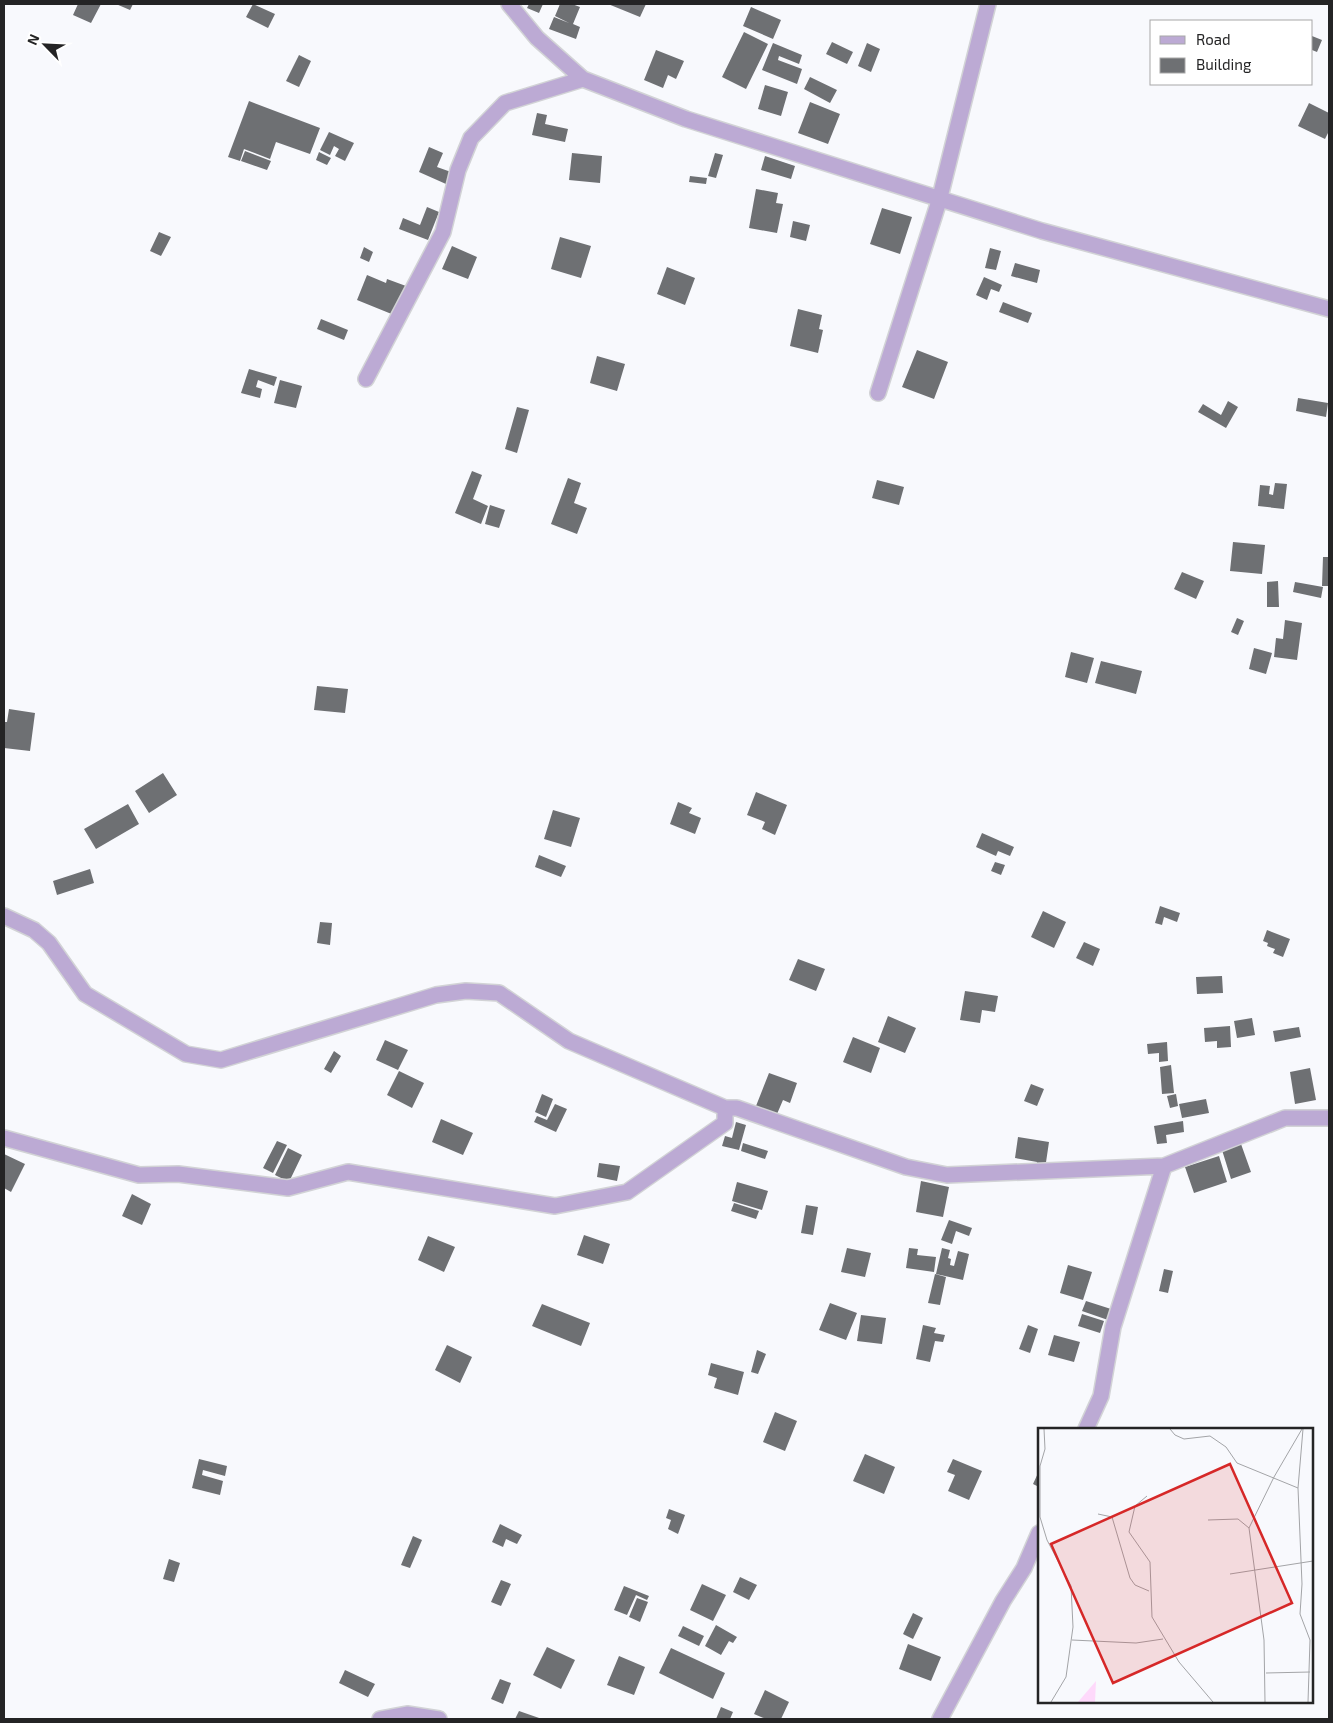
<svg xmlns="http://www.w3.org/2000/svg" width="1333" height="1723" viewBox="0 0 1333 1723" font-family="'Exo 2',sans-serif">
  <style>
    .building { fill: #6e7073 }
    .lines { fill: none; stroke-linecap: round; stroke-linejoin: round }
    .minor-casing { stroke: #d2d3d6; stroke-width: 18 }
    .minor { stroke: #bcaad4; stroke-width: 15 }
    .inset-road { fill: none; stroke: #a3a4a7; stroke-width: 1 }
    .view { fill: #d62828; fill-opacity: 0.15; stroke: #d62828; stroke-width: 2.5 }
    .inset-edge { fill: none; stroke: #242425; stroke-width: 2.5 }
  </style>
  <rect width="100%" height="100%" fill="#f8f9fd"/>
  <!-- building -->
  <path class="building" d="M 78,4 L 101,4 L 91,23 L 73,15 Z
    M 116,4 L 133,4 L 130,10 Z
    M 253,4 L 275,14 L 268,28 L 246,17 Z
    M 529,4 L 543,4 L 539,13 L 527,8 Z
    M 560,4 L 572,4 L 580,7 L 573,24 L 580,27 L 576,39 L 549,29 L 554,17 L 569,23 L 555,16 Z
    M 608,4 L 646,4 L 640,17 Z
    M 751,7 L 781,20 L 773,39 L 743,26 Z
    M 744,32 L 768,44 L 746,89 L 722,77 Z
    M 1312,36 L 1322,40 L 1317,52 L 1312,50 Z
    M 832,42 L 853,52 L 847,64 L 826,54 Z
    M 773,43 L 802,55 L 799,64 L 779,56 L 778,60 L 802,69 L 797,84 L 762,70 Z
    M 867,43 L 880,49 L 871,72 L 858,66 Z
    M 656,50 L 684,61 L 676,79 L 668,75 L 663,88 L 644,80 Z
    M 299,55 L 311,61 L 299,87 L 286,81 Z
    M 810,77 L 837,90 L 830,103 L 804,89 Z
    M 765,85 L 788,92 L 781,116 L 758,109 Z
    M 249,101 L 320,128 L 310,154 L 276,142 L 270,159 L 244,149 L 240,161 L 228,157 Z
    M 810,102 L 840,114 L 828,144 L 798,133 Z
    M 1309,103 L 1329,113 L 1329,131 L 1325,139 L 1298,126 Z
    M 537,113 L 547,115 L 545,124 L 568,129 L 565,142 L 532,135 Z
    M 329,132 L 354,143 L 345,161 L 335,156 L 339,149 L 334,146 L 330,155 L 320,150 Z
    M 429,147 L 443,153 L 437,167 L 451,172 L 446,184 L 419,172 Z
    M 245,151 L 271,161 L 267,170 L 241,161 Z
    M 319,152 L 331,158 L 327,165 L 316,160 Z
    M 572,153 L 602,156 L 600,183 L 569,180 Z
    M 715,153 L 723,155 L 716,178 L 708,176 Z
    M 765,156 L 795,166 L 791,179 L 761,170 Z
    M 690,176 L 707,178 L 706,184 L 689,182 Z
    M 756,189 L 778,193 L 776,203 L 783,204 L 777,233 L 749,228 Z
    M 427,207 L 439,212 L 428,240 L 399,229 L 403,218 L 420,225 Z
    M 882,208 L 912,217 L 900,254 L 870,244 Z
    M 793,221 L 810,225 L 806,241 L 790,237 Z
    M 159,232 L 171,237 L 161,256 L 150,251 Z
    M 560,237 L 591,246 L 581,278 L 551,269 Z
    M 452,246 L 477,257 L 468,279 L 442,269 Z
    M 364,247 L 373,252 L 369,262 L 360,258 Z
    M 990,248 L 1001,251 L 996,270 L 985,268 Z
    M 1015,263 L 1040,270 L 1037,283 L 1011,276 Z
    M 667,267 L 695,278 L 685,305 L 657,294 Z
    M 367,275 L 386,283 L 387,279 L 406,286 L 394,315 L 357,300 Z
    M 984,277 L 1002,285 L 999,292 L 991,289 L 987,300 L 976,295 Z
    M 1003,302 L 1032,313 L 1028,323 L 999,312 Z
    M 798,309 L 822,315 L 819,329 L 823,330 L 818,353 L 790,346 Z
    M 321,319 L 348,330 L 344,340 L 317,329 Z
    M 917,350 L 948,362 L 934,399 L 902,387 Z
    M 597,356 L 625,364 L 617,391 L 590,383 Z
    M 249,369 L 277,377 L 274,386 L 258,380 L 256,387 L 262,389 L 260,398 L 241,393 Z
    M 280,380 L 302,386 L 296,408 L 274,403 Z
    M 1298,398 L 1328,403 L 1326,417 L 1296,411 Z
    M 1228,401 L 1238,407 L 1226,428 L 1198,412 L 1203,404 L 1221,415 Z
    M 517,407 L 529,410 L 517,453 L 505,449 Z
    M 472,471 L 482,475 L 473,499 L 488,506 L 481,524 L 455,513 Z
    M 568,478 L 581,483 L 574,503 L 587,508 L 577,534 L 551,524 Z
    M 877,480 L 904,487 L 899,505 L 872,498 Z
    M 1275,483 L 1287,484 L 1284,509 L 1258,506 L 1260,485 L 1270,486 L 1269,494 L 1273,495 Z
    M 490,505 L 505,510 L 499,528 L 485,524 Z
    M 1233,542 L 1265,545 L 1262,574 L 1230,571 Z
    M 1323,557 L 1329,557 L 1329,586 L 1322,586 Z
    M 1182,572 L 1204,581 L 1196,599 L 1174,589 Z
    M 1278,581 L 1279,607 L 1267,607 L 1267,582 Z
    M 1295,582 L 1323,587 L 1321,598 L 1293,592 Z
    M 1237,618 L 1244,621 L 1238,635 L 1231,632 Z
    M 1285,620 L 1302,623 L 1297,660 L 1274,657 L 1276,638 L 1283,639 Z
    M 1254,648 L 1272,653 L 1266,674 L 1249,669 Z
    M 1071,652 L 1094,658 L 1087,683 L 1065,677 Z
    M 1101,661 L 1142,671 L 1136,694 L 1095,683 Z
    M 317,686 L 348,689 L 345,713 L 314,710 Z
    M 9,709 L 35,713 L 30,751 L 4,748 L 4,722 L 7,722 Z
    M 163,773 L 177,795 L 149,813 L 135,791 Z
    M 756,792 L 787,805 L 775,835 L 762,829 L 765,822 L 747,815 Z
    M 678,802 L 692,808 L 689,813 L 701,818 L 695,834 L 670,824 Z
    M 128,804 L 139,824 L 96,849 L 84,829 Z
    M 553,810 L 580,818 L 571,847 L 544,839 Z
    M 982,833 L 1014,847 L 1010,856 L 998,851 L 996,856 L 976,847 Z
    M 539,855 L 566,866 L 561,877 L 535,867 Z
    M 995,862 L 1005,865 L 1001,875 L 991,871 Z
    M 90,869 L 94,883 L 57,895 L 53,881 Z
    M 1160,906 L 1180,913 L 1177,922 L 1164,917 L 1162,925 L 1155,923 Z
    M 1043,911 L 1066,922 L 1054,948 L 1031,937 Z
    M 320,922 L 332,923 L 330,945 L 317,943 Z
    M 1267,930 L 1290,939 L 1283,957 L 1273,953 L 1275,949 L 1267,946 L 1268,943 L 1263,941 Z
    M 1084,942 L 1100,949 L 1093,966 L 1076,958 Z
    M 798,959 L 825,969 L 816,991 L 789,980 Z
    M 1222,976 L 1223,993 L 1197,994 L 1196,977 Z
    M 965,991 L 998,996 L 995,1012 L 982,1010 L 980,1023 L 960,1020 Z
    M 888,1016 L 916,1028 L 905,1053 L 878,1042 Z
    M 1252,1018 L 1255,1035 L 1237,1038 L 1234,1021 Z
    M 1230,1026 L 1231,1047 L 1217,1048 L 1217,1041 L 1205,1042 L 1204,1028 Z
    M 1299,1027 L 1301,1037 L 1275,1042 L 1273,1031 Z
    M 853,1037 L 880,1048 L 871,1073 L 843,1062 Z
    M 385,1040 L 408,1050 L 398,1070 L 376,1060 Z
    M 1167,1042 L 1168,1061 L 1159,1062 L 1159,1053 L 1148,1054 L 1147,1044 Z
    M 334,1051 L 341,1056 L 331,1073 L 324,1069 Z
    M 1171,1065 L 1174,1093 L 1162,1094 L 1160,1067 Z
    M 1310,1068 L 1316,1100 L 1295,1104 L 1290,1072 Z
    M 399,1071 L 424,1083 L 412,1108 L 387,1095 Z
    M 769,1073 L 797,1083 L 790,1103 L 783,1100 L 777,1114 L 756,1106 Z
    M 1031,1084 L 1044,1089 L 1037,1106 L 1024,1101 Z
    M 542,1094 L 553,1099 L 546,1117 L 535,1112 Z
    M 1176,1094 L 1178,1106 L 1170,1108 L 1167,1096 Z
    M 1206,1099 L 1209,1113 L 1182,1118 L 1179,1104 Z
    M 555,1104 L 567,1109 L 556,1132 L 534,1122 L 537,1116 L 547,1120 Z
    M 441,1119 L 473,1133 L 463,1155 L 432,1142 Z
    M 1183,1121 L 1184,1132 L 1166,1135 L 1167,1143 L 1157,1144 L 1154,1126 Z
    M 736,1122 L 746,1125 L 739,1150 L 722,1146 L 725,1136 L 732,1138 Z
    M 1018,1137 L 1049,1142 L 1045,1169 L 1036,1168 L 1037,1162 L 1015,1158 Z
    M 277,1141 L 287,1145 L 273,1173 L 263,1168 Z
    M 743,1143 L 768,1151 L 765,1159 L 741,1151 Z
    M 1241,1144 L 1251,1172 L 1231,1179 L 1222,1150 Z
    M 288,1148 L 302,1155 L 289,1182 L 275,1175 Z
    M 4,1154 L 25,1164 L 11,1192 L 4,1188 Z
    M 1219,1156 L 1227,1182 L 1194,1193 L 1185,1167 Z
    M 599,1163 L 620,1166 L 617,1181 L 597,1177 Z
    M 921,1181 L 949,1187 L 943,1217 L 916,1212 Z
    M 737,1182 L 768,1191 L 762,1210 L 732,1201 Z
    M 132,1194 L 151,1204 L 142,1225 L 122,1216 Z
    M 734,1203 L 759,1211 L 756,1219 L 731,1211 Z
    M 806,1205 L 818,1207 L 813,1235 L 801,1233 Z
    M 949,1220 L 972,1228 L 969,1236 L 956,1231 L 952,1244 L 941,1240 Z
    M 584,1235 L 610,1244 L 603,1264 L 577,1255 Z
    M 428,1236 L 455,1247 L 444,1272 L 418,1260 Z
    M 847,1248 L 871,1253 L 865,1277 L 841,1272 Z
    M 909,1248 L 918,1249 L 917,1255 L 936,1257 L 934,1272 L 906,1268 Z
    M 942,1248 L 950,1250 L 948,1258 L 951,1259 L 950,1265 L 954,1266 L 958,1251 L 969,1254 L 963,1280 L 936,1274 Z
    M 1068,1265 L 1092,1272 L 1083,1300 L 1060,1293 Z
    M 1164,1269 L 1173,1271 L 1168,1293 L 1159,1291 Z
    M 935,1274 L 946,1277 L 940,1305 L 928,1303 Z
    M 1086,1301 L 1111,1309 L 1108,1320 L 1082,1311 Z
    M 830,1303 L 857,1313 L 846,1340 L 819,1330 Z
    M 542,1304 L 590,1323 L 581,1346 L 532,1326 Z
    M 1082,1314 L 1104,1321 L 1100,1333 L 1078,1326 Z
    M 861,1315 L 886,1318 L 882,1344 L 857,1341 Z
    M 923,1325 L 936,1328 L 934,1333 L 945,1335 L 943,1342 L 935,1341 L 930,1362 L 916,1359 Z
    M 1028,1325 L 1038,1329 L 1030,1353 L 1019,1349 Z
    M 1054,1335 L 1080,1342 L 1074,1362 L 1048,1355 Z
    M 447,1345 L 472,1357 L 460,1383 L 435,1370 Z
    M 757,1350 L 766,1354 L 758,1374 L 751,1372 Z
    M 711,1363 L 744,1372 L 738,1395 L 714,1388 L 717,1378 L 708,1375 Z
    M 775,1412 L 797,1421 L 785,1451 L 763,1442 Z
    M 865,1454 L 895,1467 L 884,1494 L 853,1481 Z
    M 199,1459 L 227,1466 L 225,1476 L 203,1470 L 202,1475 L 223,1481 L 220,1495 L 192,1488 Z
    M 953,1459 L 982,1471 L 969,1500 L 948,1491 L 955,1475 L 947,1472 Z
    M 1039,1471 L 1039,1487 L 1033,1484 Z
    M 669,1509 L 685,1515 L 678,1534 L 668,1529 L 671,1520 L 666,1518 Z
    M 500,1524 L 522,1535 L 517,1544 L 506,1539 L 503,1547 L 492,1542 Z
    M 413,1536 L 422,1540 L 410,1568 L 401,1565 Z
    M 169,1559 L 180,1563 L 174,1582 L 163,1579 Z
    M 740,1577 L 757,1585 L 749,1600 L 733,1592 Z
    M 501,1580 L 511,1584 L 501,1606 L 491,1602 Z
    M 702,1584 L 726,1595 L 713,1621 L 690,1610 Z
    M 624,1586 L 649,1596 L 647,1600 L 636,1595 L 627,1615 L 614,1610 Z
    M 637,1598 L 648,1602 L 640,1622 L 629,1617 Z
    M 913,1613 L 923,1618 L 913,1639 L 903,1634 Z
    M 716,1625 L 737,1637 L 733,1643 L 729,1641 L 721,1655 L 705,1646 Z
    M 683,1626 L 704,1636 L 699,1646 L 678,1636 Z
    M 908,1644 L 941,1657 L 931,1681 L 899,1669 Z
    M 547,1647 L 575,1660 L 561,1689 L 533,1675 Z
    M 671,1648 L 725,1673 L 713,1699 L 659,1673 Z
    M 619,1656 L 645,1667 L 634,1695 L 607,1685 Z
    M 345,1670 L 375,1684 L 368,1697 L 339,1683 Z
    M 500,1679 L 511,1683 L 503,1704 L 491,1699 Z
    M 765,1690 L 789,1702 L 781,1719 L 766,1719 L 754,1714 Z
    M 721,1707 L 733,1712 L 730,1719 L 716,1719 Z
    M 519,1711 L 542,1719 L 515,1719 Z"/>
  <g class="lines">
    <!-- minor casing -->
    <g class="minor-casing">
      <path id="minor" d="M 509,4 L 537,38 L 583,79 L 686,119 L 1042,231 L 1329,309
        M 366,379 L 443,232 L 458,170 L 471,138 L 505,103 L 583,79
        M 878,393 L 939,201 L 988,4
        M 4,916 L 34,930 L 49,943 L 85,994 L 186,1054 L 221,1060 L 436,995 L 466,991 L 499,993 L 569,1041 L 725,1108 L 737,1108 L 906,1167 L 947,1175 L 1164,1166 L 1285,1118 L 1329,1118
        M 4,1138 L 139,1175 L 178,1174 L 288,1188 L 348,1172 L 555,1206 L 627,1192 L 725,1123 L 725,1108
        M 1086,1429 L 1101,1396 L 1113,1327 L 1164,1166
        M 380,1719 L 407,1714 L 439,1719
        M 940,1719 L 1003,1601 L 1024,1568 L 1039,1533"/>
    </g>
    <!-- minor -->
    <use href="#minor" class="minor"/>
  </g>
  <!-- overview -->
  <g transform="translate(1038 1428)">
    <rect width="275" height="275" fill="#f8f9fd"/>
    <path d="M 58,253 L 57,274 L 40,274 Z" fill="#fed9fb"/>
    <path class="inset-road" d="M 6,1 L 7,21 L 2,38 L 2,89 L 9,112 L 33,158 L 35,199 L 28,249 L 13,274M 132,1 L 137,7 L 146,11 L 172,8 L 188,19 L 199,35 L 260,60M 265,1 L 260,60 L 264,156 L 262,186 L 272,212 L 270,274M 109,68 L 97,78 L 91,104 L 112,134 L 114,189 L 141,234 L 175,274M 60,86 L 74,89 L 92,150 L 97,157 L 111,163M 170,92 L 200,91 L 211,100M 192,146 L 275,133M 34,212 L 98,215 L 125,211M 228,245 L 272,244M 227,274 L 226,212 L 211,100 L 236,49 L 264,1"/>
    <path class="view" d="M 192,36 L 254,175 L 75,255 L 13,116 Z"/>
    <rect width="275" height="275" class="inset-edge"/>
  </g>
  <!-- border -->
  <rect width="1333" height="1723" fill="none" stroke="#242425" stroke-width="10"/>
  <!-- legend -->
  <rect x="1150" y="20" width="162" height="65" fill="#ffffff" stroke="#a7a7a8"/>
  <rect x="1160" y="36" width="25" height="8" fill="#bcaad4" stroke="#a7a7a8"/>
  <text x="1196" y="45" font-size="15" fill="#242425">Road</text>
  <rect x="1160" y="58" width="25" height="15" fill="#6e7073" stroke="#a7a7a8"/>
  <text x="1196" y="70" font-size="15" fill="#242425">Building</text>
  <!-- north arrow -->
  <g transform="translate(45 45) rotate(294)" stroke="#ffffff" stroke-width="4" paint-order="stroke">
  <path d="M0-4L9 19L0 12L-9 19Z" fill="#242425"/>
  <text y="-8" font-size="14" font-weight="bold" text-anchor="middle" fill="#242425">N</text>
  </g>
</svg>
